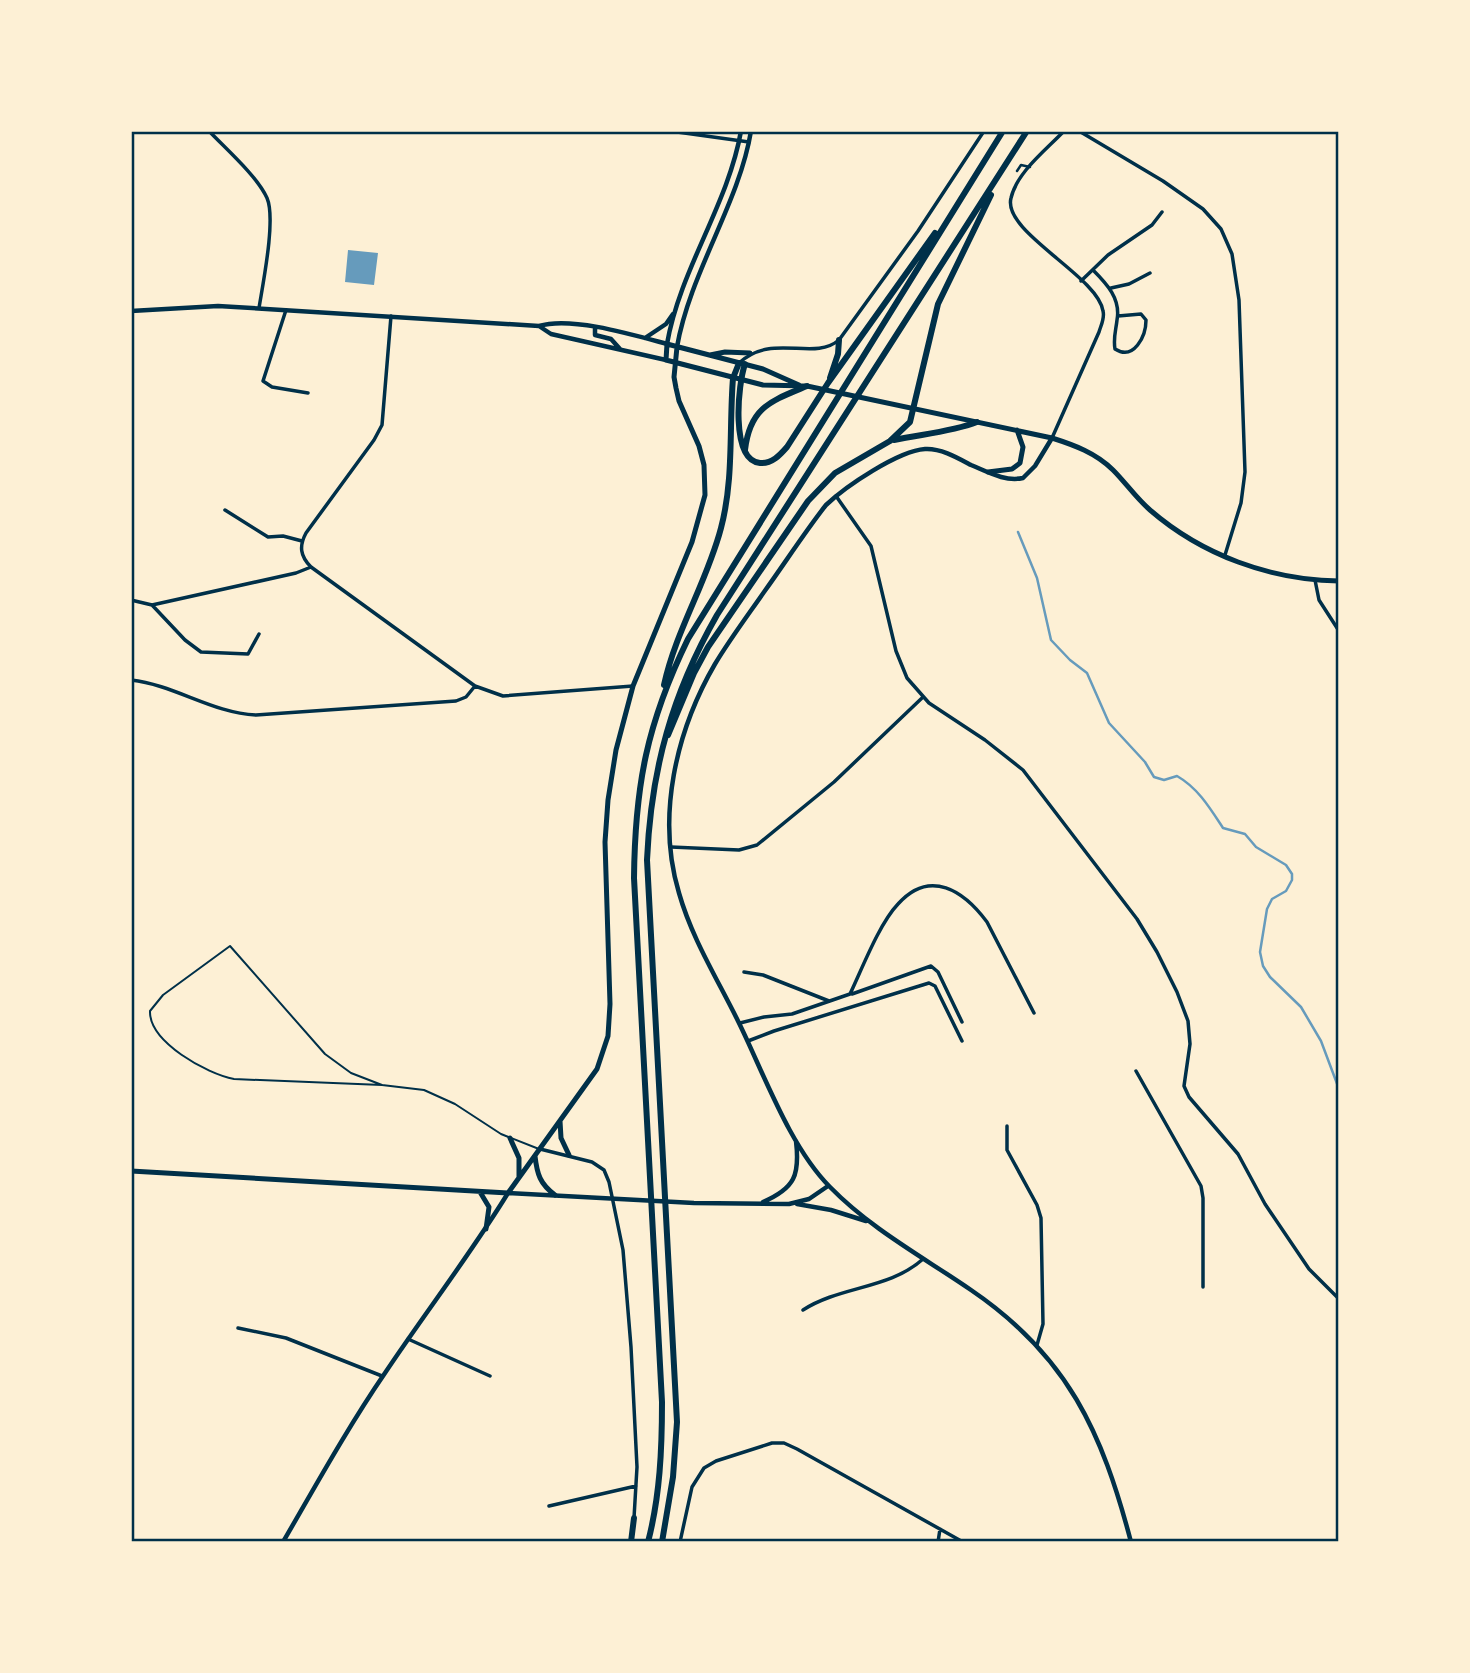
<svg xmlns="http://www.w3.org/2000/svg" width="1470" height="1673" viewBox="0 0 1470 1673" font-family="'Sofia Sans Condensed',sans-serif">
  <style>
    .water { fill: #669bbc }
    .lines { fill: none; stroke-linecap: round; stroke-linejoin: round }
    .stream { stroke: #669bbc; stroke-width: 2.5 }
    .service { stroke: #003049; stroke-width: 2 }
    .pedestrian { stroke: #003049; stroke-width: 2.5 }
    .minor { stroke: #003049; stroke-width: 3.5 }
    .tertiary { stroke: #003049; stroke-width: 4.5 }
    .secondary { stroke: #003049; stroke-width: 5 }
    .motorway { stroke: #003049; stroke-width: 6 }
    .neatline { fill: none; stroke: #003049; stroke-width: 2.5 }
  </style>
  <rect width="100%" height="100%" fill="#fdf0d5"/>
  <!-- water -->
  <path class="water" d="M 348,250 L 378,253 L 374,285 L 345,282 Z"/>
  <g class="lines">
    <!-- stream -->
    <path class="stream" d="M 1018,532 L 1037,578 L 1051,640 L 1070,660 L 1087,673 L 1109,723 L 1145,762 L 1154,777 L 1164,780 L 1177,776 C 1198,788 1210,808 1223,828 L 1245,834 L 1256,847 L 1286,865 L 1292,874 L 1292,880 L 1286,891 L 1272,899 L 1267,909 L 1260,952 L 1263,966 L 1270,977 L 1301,1007 L 1321,1041 L 1339,1089"/>
    <!-- service -->
    <path class="service" d="M 382,1085 L 351,1073 L 325,1054 L 230,946 L 163,995 L 150,1011 C 149,1042 207,1074 234,1079 L 382,1085 L 424,1090 L 455,1104 L 501,1134 L 539,1149"/>
    <!-- pedestrian -->
    <path class="pedestrian" d="M 1017,171 L 1021,165 L 1030,167"/>
    <!-- minor -->
    <path class="minor" d="M 209,131 C 226,149 257,176 267,198 C 276,219 263,283 259,308
      M 670,131 L 749,142
      M 1079,131 L 1163,181 L 1203,209 L 1221,229 L 1232,254 L 1239,300 L 1245,472 L 1241,503 L 1225,555
      M 1093,270 C 1107,284 1121,299 1117,320 C 1116,330 1113,338 1115,349 C 1134,361 1146,336 1146,320 L 1141,314 L 1118,316
      M 1081,281 L 1108,255 L 1152,225 L 1162,212
      M 1111,288 L 1129,284 L 1150,273
      M 286,310 L 263,381 L 272,387 L 308,393
      M 391,316 L 382,425 L 374,440 L 306,533 C 299,546 300,556 311,567 L 475,686
      M 739,363 C 773,332 813,362 839,340 L 918,231 L 984,131
      M 1052,438 L 1099,332 C 1101,325 1105,318 1103,311 C 1098,276 1002,232 1011,198 C 1017,172 1046,150 1064,131
      M 836,496 L 871,546 L 896,651 L 907,678 L 929,703 L 985,740 L 1023,770 L 1137,919 L 1157,952 L 1177,992 L 1188,1021 L 1190,1044 L 1184,1086 L 1189,1097 L 1238,1154 L 1265,1204 L 1309,1269 L 1339,1299
      M 225,510 L 268,537 L 283,536 L 302,541
      M 1315,580 L 1319,600 L 1339,631
      M 131,600 L 152,605 L 296,573 L 311,567
      M 152,605 L 185,640 L 201,652 L 248,654 L 259,634
      M 131,680 C 175,685 212,713 256,715 L 456,701 L 466,697 L 475,686 L 503,696 L 633,686
      M 671,847 L 739,850 L 757,845 L 834,782 L 922,698
      M 744,972 L 763,975 L 829,1001
      M 852,994 L 931,966 L 938,972 L 962,1022
      M 740,1023 L 764,1017 L 792,1014 L 850,994 C 862,969 879,924 898,904 C 930,868 964,891 987,922 L 1034,1013
      M 748,1041 L 774,1031 L 929,983 L 935,986 L 962,1041
      M 1136,1071 L 1201,1186 L 1203,1198 L 1203,1287
      M 1007,1126 L 1007,1150 L 1037,1205 L 1041,1218 L 1043,1324 L 1037,1345
      M 540,1149 L 592,1162 L 604,1170 L 609,1182 L 623,1250 L 631,1347 L 637,1467 L 634,1518
      M 803,1310 C 840,1286 890,1289 923,1259
      M 238,1328 L 286,1338 L 382,1376
      M 408,1339 L 490,1376
      M 549,1506 L 636,1486
      M 680,1542 L 692,1487 L 704,1468 L 716,1461 L 772,1443 L 784,1443 L 797,1449 L 963,1542
      M 938,1542 L 940,1529"/>
    <!-- tertiary -->
    <path class="tertiary" d="M 131,311 L 218,306 L 539,326 C 571,316 634,335 667,344 C 680,269 728,205 741,131
      M 539,326 L 551,334 L 666,360
      M 595,327 L 595,335 L 611,339 L 620,349
      M 645,338 L 666,324 L 673,314
      M 677,347 C 690,272 739,204 751,131
      M 1052,438 L 1035,466 L 1023,478 C 1005,482 988,472 971,465 C 958,458 941,448 925,449 C 898,451 846,486 826,505 C 804,533 785,563 764,592 C 748,615 730,639 715,664 C 676,731 656,817 679,893 C 692,939 718,980 739,1023 C 764,1074 790,1147 830,1187 C 871,1229 923,1257 971,1290 C 1068,1356 1102,1432 1131,1542
      M 763,1202 C 795,1188 800,1175 796,1141
      M 797,1204 L 831,1210 L 866,1221
      M 283,1542 C 316,1485 348,1427 385,1373 C 425,1313 470,1255 508,1193 L 694,1203 L 789,1204 L 809,1199 L 828,1186"/>
    <!-- secondary -->
    <path class="secondary" d="M 710,355 L 725,352 L 750,353
      M 666,360 L 763,385 L 807,386 L 1052,438 C 1074,445 1096,453 1113,470 C 1126,483 1136,498 1150,510 C 1202,555 1270,580 1339,581
      M 666,360 L 667,344 L 763,369 L 799,385
      M 988,472 L 1012,469 L 1020,463 L 1023,447 L 1017,430
      M 560,1121 L 561,1138 L 569,1155
      M 510,1138 L 519,1158 L 519,1177
      M 535,1156 C 537,1174 540,1184 555,1195
      M 131,1171 L 508,1193 L 597,1069 L 608,1036 L 610,1004 L 605,842 L 608,800 L 616,750 L 633,686 L 692,542 L 705,495 L 704,465 L 699,446 L 679,401 L 676,388 L 674,377 L 677,347
      M 480,1192 L 489,1207 L 486,1229"/>
    <!-- motorway -->
    <path class="motorway" d="M 745,364 C 738,384 730,460 760,463 C 772,464 780,455 787,447 L 828,383 L 935,233
      M 830,378 L 838,354 L 839,340
      M 894,440 C 922,434 951,432 977,422
      M 745,450 C 750,407 771,401 807,386
      M 664,685 C 676,630 707,582 721,528 C 734,479 729,428 733,378 L 739,363
      M 668,735 L 694,673 L 708,647 L 808,501 L 835,473 L 890,441 L 910,422 L 938,304 L 991,195
      M 631,1542 L 634,1518
      M 648,1542 C 660,1496 662,1449 662,1402 L 634,878 C 635,785 647,723 688,639 L 1003,131
      M 662,1542 L 673,1477 L 677,1422 L 647,860 C 651,769 672,694 717,615 L 1027,131"/>
  </g>
  <!-- border -->
  <rect width="1470" height="1673" fill="none" stroke="#fdf0d5" stroke-width="266"/>
  <rect x="133" y="133" width="1204" height="1407" class="neatline"/>
</svg>
